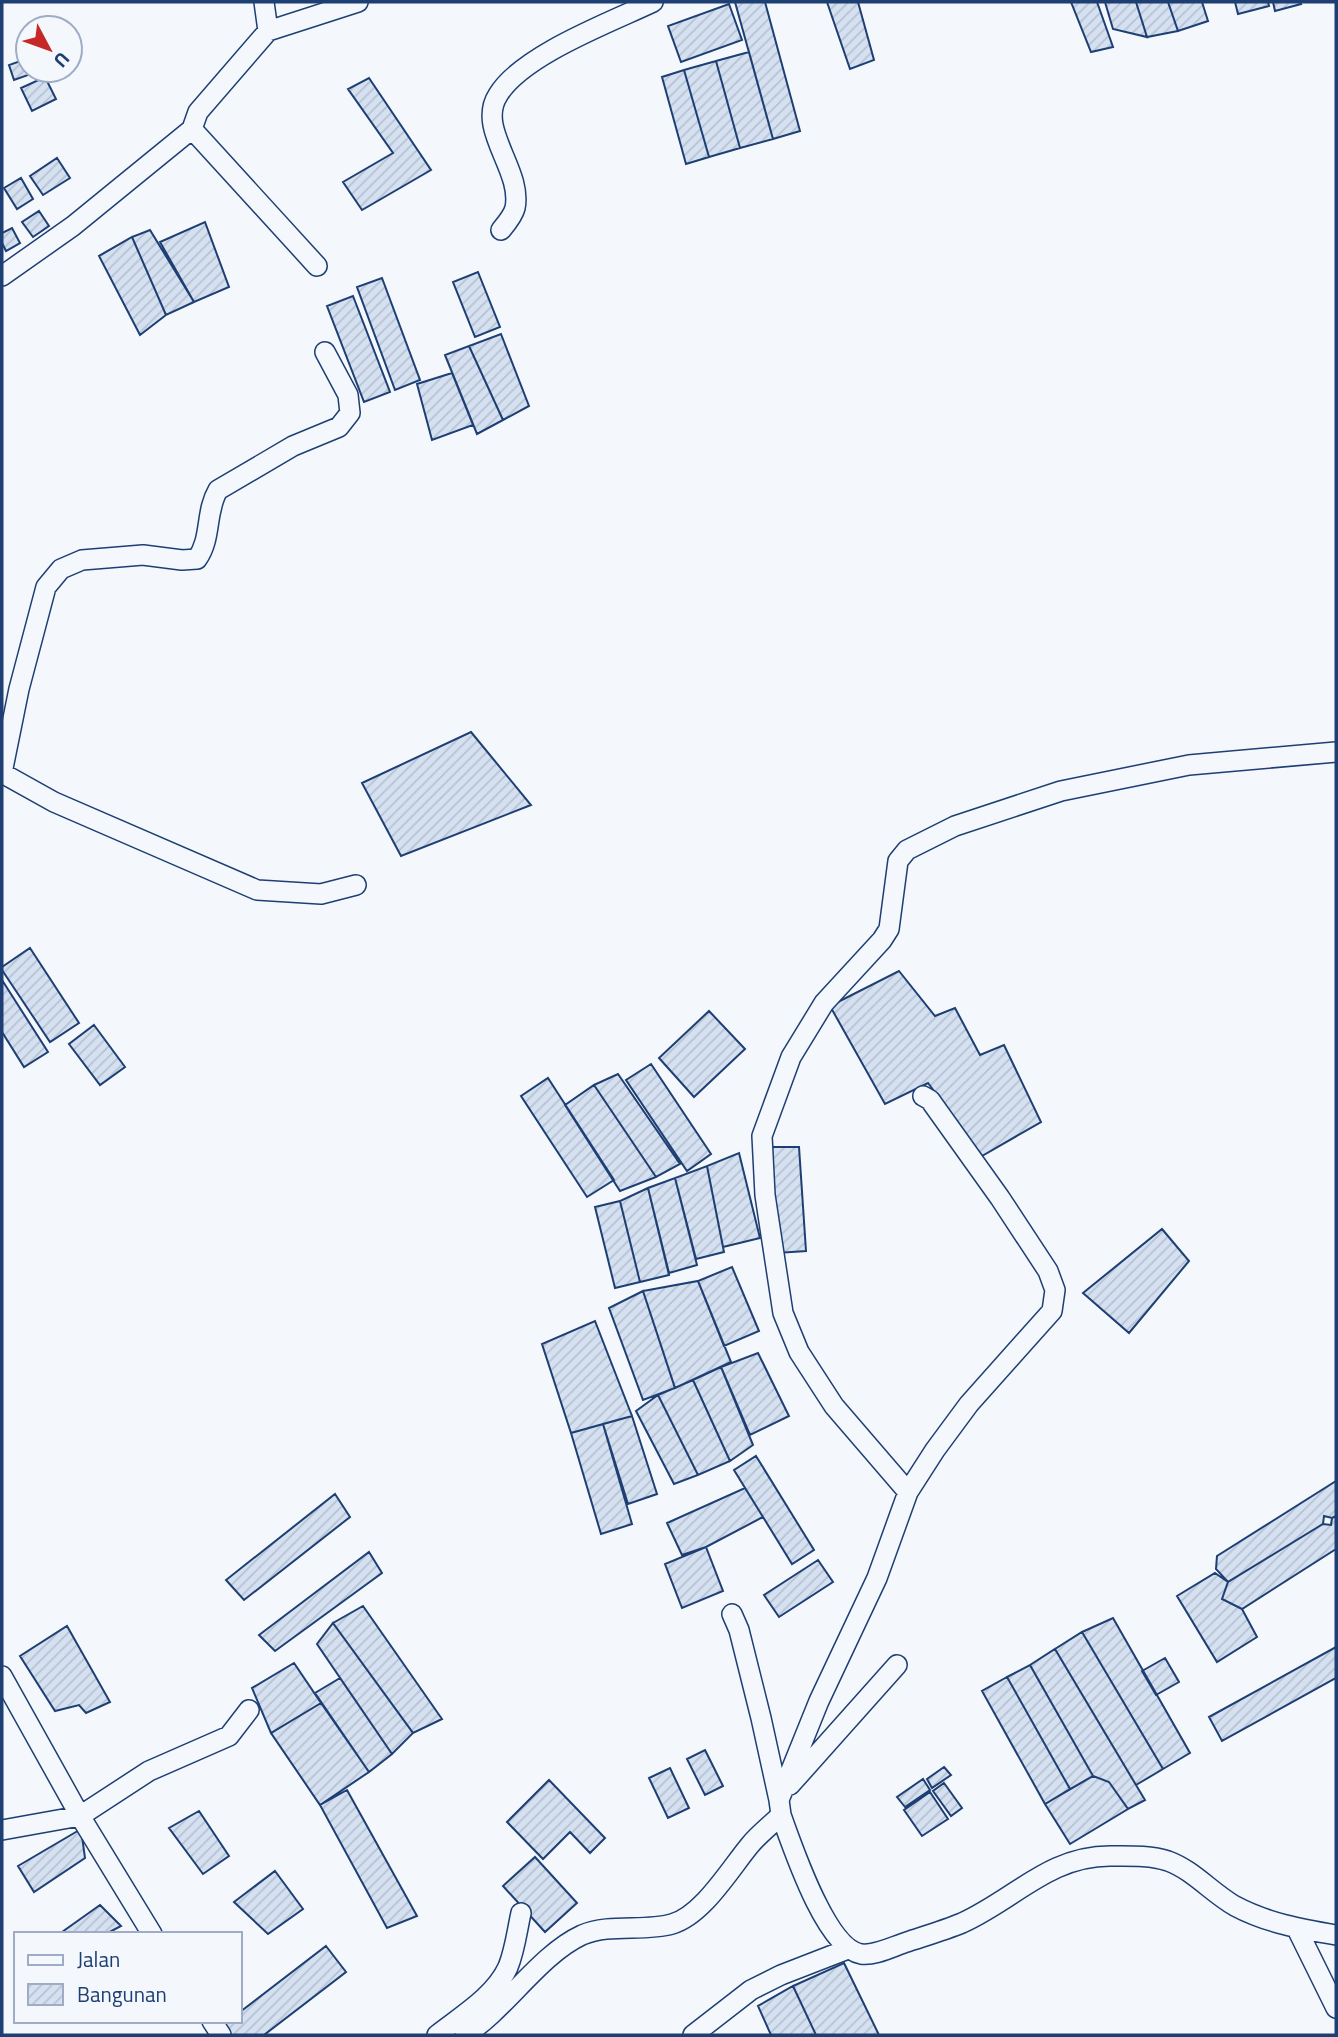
<svg xmlns="http://www.w3.org/2000/svg" width="1338" height="2037" viewBox="0 0 1338 2037" font-family="'Titillium Web',sans-serif">
  <style>
    .building { fill: url(#building-hatch); stroke: #1d3f73; stroke-width: 2 }
    .lines { fill: none; stroke-linecap: round; stroke-linejoin: round }
    .minor-casing { stroke: #1d3f73; stroke-width: 22 }
    .minor { stroke: #f4f7fb; stroke-width: 19 }
  </style>
  <defs>
    <pattern id="building-hatch" width="6" height="6" patternUnits="userSpaceOnUse" patternTransform="scale(1.75)"><rect width="6" height="6" fill="#d5e0f0"/><path d="M-1 1l2-2M0 6l6-6M5 7l2-2" fill="none" stroke="#b6c1d1"/></pattern>
  </defs>
  <rect width="100%" height="100%" fill="#f4f7fb"/>
  <!-- building -->
  <path class="building" d="M 735,2 L 765,2 L 800,131 L 773,139 Z
    M 827,2 L 858,2 L 874,60 L 850,69 Z
    M 1071,2 L 1097,2 L 1113,47 L 1091,52 Z
    M 1105,2 L 1136,2 L 1147,37 L 1113,29 Z
    M 1136,2 L 1168,2 L 1178,31 L 1147,37 Z
    M 1168,2 L 1202,2 L 1208,21 L 1178,31 Z
    M 1235,2 L 1268,2 L 1269,6 L 1238,14 Z
    M 1273,2 L 1300,2 L 1301,4 L 1275,11 Z
    M 729,4 L 742,40 L 681,62 L 668,26 Z
    M 749,52 L 773,139 L 740,148 L 716,61 Z
    M 26,59 L 31,74 L 14,80 L 9,65 Z
    M 716,61 L 740,148 L 709,157 L 684,70 Z
    M 684,70 L 709,157 L 686,164 L 662,77 Z
    M 45,77 L 56,99 L 32,111 L 21,88 Z
    M 369,78 L 431,170 L 362,210 L 343,182 L 393,153 L 348,89 Z
    M 57,158 L 70,178 L 43,195 L 30,176 Z
    M 21,178 L 33,199 L 17,209 L 4,188 Z
    M 39,211 L 49,226 L 33,237 L 22,222 Z
    M 205,222 L 229,287 L 194,302 L 160,242 Z
    M 12,228 L 20,243 L 6,251 L 2,243 L 2,233 Z
    M 150,230 L 194,302 L 166,315 L 132,237 Z
    M 132,237 L 166,315 L 140,335 L 99,256 Z
    M 478,272 L 500,327 L 475,337 L 453,282 Z
    M 382,278 L 420,380 L 395,390 L 357,287 Z
    M 353,296 L 390,392 L 364,402 L 327,306 Z
    M 501,334 L 529,406 L 503,420 L 469,346 Z
    M 469,346 L 503,420 L 477,434 L 445,355 Z
    M 452,373 L 473,425 L 432,440 L 417,384 Z
    M 471,732 L 531,805 L 401,856 L 362,783 Z
    M 30,948 L 79,1023 L 50,1042 L 2,970 L 2,967 Z
    M 899,971 L 935,1016 L 955,1008 L 980,1055 L 1004,1045 L 1041,1122 L 982,1156 L 928,1083 L 885,1104 L 830,1006 Z
    M 2,980 L 48,1052 L 24,1067 L 2,1032 Z
    M 709,1011 L 745,1049 L 694,1097 L 659,1058 Z
    M 94,1025 L 125,1067 L 100,1085 L 69,1044 Z
    M 651,1064 L 711,1154 L 687,1171 L 626,1080 Z
    M 618,1074 L 680,1164 L 656,1177 L 594,1085 Z
    M 548,1078 L 614,1180 L 587,1197 L 521,1096 Z
    M 594,1085 L 656,1177 L 620,1191 L 565,1105 Z
    M 771,1147 L 799,1147 L 806,1251 L 777,1253 Z
    M 739,1153 L 760,1238 L 723,1247 L 707,1166 Z
    M 707,1166 L 724,1252 L 696,1259 L 675,1178 Z
    M 675,1178 L 697,1265 L 669,1273 L 648,1188 Z
    M 648,1188 L 669,1275 L 640,1282 L 620,1201 Z
    M 620,1201 L 640,1282 L 615,1288 L 595,1207 Z
    M 1162,1229 L 1189,1261 L 1129,1333 L 1083,1293 Z
    M 732,1267 L 759,1331 L 724,1346 L 698,1281 Z
    M 698,1281 L 731,1362 L 675,1388 L 643,1291 Z
    M 643,1291 L 675,1388 L 643,1400 L 609,1308 Z
    M 595,1321 L 632,1416 L 571,1433 L 542,1344 Z
    M 758,1353 L 789,1416 L 750,1435 L 721,1367 Z
    M 721,1367 L 753,1445 L 730,1461 L 693,1380 Z
    M 693,1380 L 730,1461 L 698,1475 L 658,1395 Z
    M 658,1395 L 698,1475 L 674,1484 L 636,1411 Z
    M 632,1416 L 657,1494 L 628,1504 L 603,1424 Z
    M 603,1424 L 632,1524 L 601,1534 L 571,1433 Z
    M 756,1456 L 814,1550 L 792,1564 L 734,1470 Z
    M 1336,1481 L 1336,1516 L 1332,1518 L 1324,1516 L 1323,1524 L 1228,1582 L 1216,1569 L 1217,1556 Z
    M 745,1488 L 763,1517 L 706,1547 L 682,1555 L 667,1523 Z
    M 335,1494 L 350,1517 L 244,1600 L 226,1580 Z
    M 1336,1516 L 1336,1549 L 1242,1609 L 1222,1599 L 1228,1582 L 1323,1524 L 1331,1525 L 1332,1518 Z
    M 706,1547 L 723,1591 L 682,1608 L 665,1564 Z
    M 369,1552 L 382,1573 L 275,1651 L 259,1635 Z
    M 818,1560 L 833,1582 L 779,1617 L 764,1595 Z
    M 1215,1573 L 1228,1582 L 1222,1599 L 1242,1609 L 1257,1637 L 1217,1662 L 1177,1596 Z
    M 363,1606 L 442,1719 L 413,1733 L 333,1623 Z
    M 1113,1618 L 1190,1753 L 1163,1769 L 1082,1632 Z
    M 333,1623 L 413,1733 L 392,1754 L 317,1644 Z
    M 67,1626 L 110,1702 L 86,1713 L 79,1705 L 55,1711 L 20,1656 Z
    M 1082,1632 L 1163,1769 L 1136,1785 L 1055,1649 Z
    M 1336,1647 L 1336,1678 L 1222,1741 L 1209,1717 Z
    M 1055,1649 L 1136,1785 L 1145,1800 L 1128,1809 L 1109,1782 L 1093,1776 L 1030,1665 Z
    M 1165,1658 L 1179,1682 L 1156,1695 L 1142,1671 Z
    M 294,1663 L 321,1703 L 271,1733 L 252,1688 Z
    M 1030,1665 L 1093,1776 L 1070,1789 L 1007,1677 Z
    M 1007,1677 L 1070,1789 L 1045,1804 L 982,1691 Z
    M 340,1678 L 392,1754 L 369,1772 L 315,1693 Z
    M 321,1703 L 369,1772 L 320,1805 L 271,1733 Z
    M 705,1750 L 723,1786 L 705,1795 L 687,1759 Z
    M 944,1767 L 951,1775 L 932,1788 L 927,1779 Z
    M 670,1768 L 689,1808 L 668,1818 L 649,1778 Z
    M 1093,1776 L 1109,1782 L 1128,1809 L 1070,1844 L 1045,1804 Z
    M 923,1779 L 930,1790 L 905,1807 L 897,1797 Z
    M 549,1780 L 605,1838 L 590,1853 L 570,1832 L 543,1859 L 507,1822 Z
    M 944,1783 L 962,1808 L 951,1816 L 933,1791 Z
    M 347,1790 L 417,1916 L 387,1928 L 320,1805 Z
    M 930,1792 L 948,1819 L 922,1836 L 904,1810 Z
    M 199,1811 L 229,1856 L 203,1874 L 169,1828 Z
    M 81,1829 L 85,1858 L 34,1892 L 18,1866 Z
    M 535,1857 L 577,1903 L 545,1932 L 503,1886 Z
    M 275,1871 L 303,1909 L 268,1934 L 234,1902 Z
    M 100,1905 L 121,1926 L 106,1934 L 63,1934 L 62,1932 Z
    M 326,1946 L 346,1972 L 264,2035 L 230,2035 L 222,2025 L 227,2021 L 240,2021 L 240,2012 Z
    M 844,1963 L 879,2035 L 816,2035 L 793,1986 Z
    M 793,1986 L 816,2035 L 771,2035 L 758,2006 Z"/>
  <g class="lines">
    <!-- minor casing -->
    <g class="minor-casing">
      <path id="minor" d="M 264,2 L 268,31
        M 192,129 L 317,266
        M 501,230 C 506,224 513,216 515,208 C 523,170 476,129 498,95 C 522,55 611,22 653,2
        M 2,276 L 73,226 L 192,129 L 198,112 L 268,31 L 358,2
        M 2,773 L 19,689 L 46,587 L 61,569 L 82,560 L 143,555 L 182,560 L 197,559 C 212,538 205,512 218,490 L 293,446 L 339,427 L 350,413 L 348,395 L 325,352
        M 2,773 L 54,802 L 257,890 L 321,894 L 356,885
        M 908,1492 L 834,1406 L 799,1352 L 783,1313 L 765,1195 L 762,1136 L 791,1057 L 824,1003 L 882,940 L 889,929 L 898,861 L 907,850 L 955,826 L 1061,791 L 1189,765 L 1336,752
        M 732,1614 L 739,1630 L 761,1718 L 779,1800
        M 2,1676 L 80,1816 L 152,1934
        M 790,1785 L 897,1665
        M 781,1815 C 793,1848 826,1948 861,1954 C 875,1956 894,1946 907,1942 C 925,1936 945,1930 962,1923 C 1015,1899 1049,1856 1110,1856 C 1129,1856 1150,1855 1168,1861 C 1193,1870 1212,1893 1235,1906 C 1267,1923 1301,1929 1336,1935
        M 2,1830 L 80,1816 L 149,1771 L 229,1736 L 249,1710
        M 1297,1929 L 1336,2008
        M 212,2021 L 221,2035
        M 437,2035 C 461,2016 495,1996 508,1967 C 515,1950 517,1931 521,1913
        M 465,2035 C 506,2009 539,1955 582,1935 C 610,1923 644,1932 672,1924 C 703,1915 730,1869 750,1845 C 759,1834 771,1825 781,1815 L 779,1800 L 819,1701 L 877,1578 L 908,1492 L 935,1450 L 969,1404 L 1052,1311 L 1055,1290 L 1048,1271 L 1000,1198 L 930,1100 L 923,1096
        M 693,2035 L 751,1990 L 781,1975 L 848,1949"/>
    </g>
    <!-- minor -->
    <use href="#minor" class="minor"/>
  </g>
  <!-- border -->
  <rect width="1338" height="2037" fill="none" stroke="#1d3f73" stroke-width="7"/>
  <!-- legend -->
  <rect x="14" y="1932" width="228" height="91" fill="#f4f7fb" stroke="#9eadc5" stroke-width="2"/>
  <rect x="28" y="1955" width="35" height="10" fill="#f4f7fb" stroke="#9eadc5" stroke-width="2"/>
  <text x="77" y="1967" font-size="21" fill="#1d3f73">Jalan</text>
  <rect x="28" y="1984" width="35" height="21" fill="url(#building-hatch)" stroke="#9eadc5" stroke-width="2"/>
  <text x="77" y="2002" font-size="21" fill="#1d3f73">Bangunan</text>
  <!-- north arrow -->
  <g transform="translate(49 49) rotate(131)"><circle r="33" fill="#f4f7fb" stroke="#9eadc5" stroke-width="2"/>
  <path d="M0-5L12 26L0 18L-12 26Z" fill="#c62828"/>
  <text y="-10" font-size="19" font-weight="bold" text-anchor="middle" fill="#1d3f73">U</text>
  </g>
</svg>
